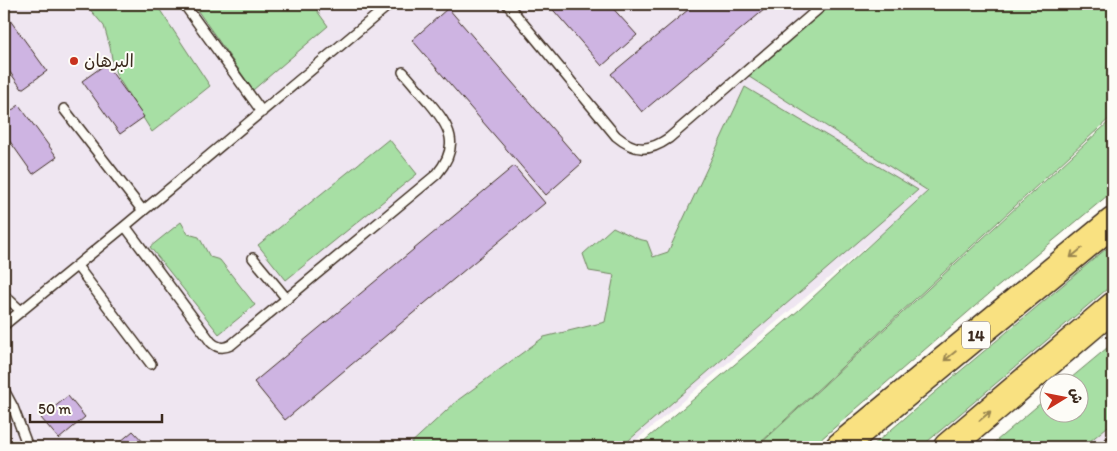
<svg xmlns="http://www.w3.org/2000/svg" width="1117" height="451" viewBox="0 0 1117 451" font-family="Itim,'Playpen Sans Arabic',sans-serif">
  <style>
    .built { fill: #efe6f1 }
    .grass { fill: #a7dfa4; stroke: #718461 }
    .building { fill: #ceb4e2; stroke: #3b2a1e }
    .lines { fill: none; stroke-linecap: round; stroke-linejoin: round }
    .service-casing { stroke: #3b2a1e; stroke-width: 12 }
    .motorway-casing { stroke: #3b2a1e; stroke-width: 31 }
    .service { stroke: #fdfcf7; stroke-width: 9 }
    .motorway { stroke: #f9e181; stroke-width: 28 }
    .oneway { stroke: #9a8650 }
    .poi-dot { fill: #c8321e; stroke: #fdfcf7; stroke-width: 2 }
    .labels { text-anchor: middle; stroke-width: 4; stroke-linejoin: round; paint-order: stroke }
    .shield { fill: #fdfcf7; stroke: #75695f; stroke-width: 1 }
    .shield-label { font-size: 16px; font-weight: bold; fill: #3b2a1e }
    .poi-label { font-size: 18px; fill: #3b2a1e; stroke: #fdfcf7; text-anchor: start }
  </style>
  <rect width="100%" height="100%" fill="#fdfcf7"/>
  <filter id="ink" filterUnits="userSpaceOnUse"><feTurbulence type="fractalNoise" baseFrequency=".02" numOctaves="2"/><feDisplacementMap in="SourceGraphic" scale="10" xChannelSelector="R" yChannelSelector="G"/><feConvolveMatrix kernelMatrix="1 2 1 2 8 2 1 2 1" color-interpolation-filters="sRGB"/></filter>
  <g filter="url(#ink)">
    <!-- built -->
    <path class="built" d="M 4,4 L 1113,4 L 1113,41 L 843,266 L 628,447 L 4,447 Z
      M 1113,422 L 1113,447 L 1083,447 Z"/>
    <!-- grass -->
    <path class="grass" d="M 92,4 L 156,4 L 210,86 L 152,132 L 117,76 L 113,65 L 110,47 L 104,26 L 88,7 Z
      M 193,4 L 312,4 L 328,26 L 253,90 Z
      M 823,4 L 1113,4 L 1113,115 L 756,447 L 637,447 L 799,310 L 928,191 L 743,73 Z
      M 745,87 L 918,190 L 621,447 L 407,447 L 458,400 L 544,337 L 605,322 L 614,275 L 589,271 L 583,254 L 613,227 L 638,239 L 647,241 L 653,257 L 668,252 Z
      M 1113,118 L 1113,191 L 989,294 L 812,447 L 757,447 Z
      M 389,139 L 417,174 L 286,280 L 258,245 Z
      M 181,222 L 188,234 L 199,237 L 210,257 L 220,260 L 255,305 L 219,334 L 150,247 Z
      M 1113,243 L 1113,284 L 921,447 L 871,447 L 933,394 Z
      M 1113,343 L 1113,422 L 1083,447 L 989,447 L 1049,396 L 1050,414 L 1080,414 L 1080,384 L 1065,383 Z"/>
    <!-- building -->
    <path class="building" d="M 548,4 L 609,4 L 637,35 L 602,66 Z
      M 695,4 L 771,4 L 642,112 L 611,74 Z
      M 448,8 L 582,163 L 546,195 L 412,40 Z
      M 4,12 L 47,71 L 22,89 L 4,64 Z
      M 106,64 L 144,117 L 120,134 L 82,81 Z
      M 19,105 L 57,157 L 33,174 L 4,133 L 4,116 Z
      M 514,166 L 545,203 L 285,420 L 254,382 Z
      M 68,396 L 85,417 L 59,439 L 41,418 Z
      M 133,431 L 148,447 L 114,447 Z"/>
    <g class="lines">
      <!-- service casing -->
      <g class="service-casing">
        <path id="service" d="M 184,4 L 262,112
          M 507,4 L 616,136 C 635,152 649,152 669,138 L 824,4
          M 64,109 L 143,211
          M 125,226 L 211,342 C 217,348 223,349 231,345 L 437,174 C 461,145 450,127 429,102 C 420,92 412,82 403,72
          M 253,258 L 287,299
          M 77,266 L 151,364
          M 4,295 L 21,311
          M 4,325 L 125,226 L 390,4
          M 4,390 L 13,407 L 28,447
          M 1104,447 L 1113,440"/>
      </g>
      <!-- motorway casing -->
      <g class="motorway-casing">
        <path id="motorway" d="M 840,447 L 1113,222
          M 948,447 L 1113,307"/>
      </g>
      <!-- service -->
      <use href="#service" class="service"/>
      <!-- motorway -->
      <use href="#motorway" class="motorway"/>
    </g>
    <!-- one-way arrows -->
    <defs><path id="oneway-shaft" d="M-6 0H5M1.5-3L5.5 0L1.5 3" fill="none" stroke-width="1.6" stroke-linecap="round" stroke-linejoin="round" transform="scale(1.25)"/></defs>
    <g class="oneway">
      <use href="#oneway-shaft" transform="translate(1076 253) rotate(141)"/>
      <use href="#oneway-shaft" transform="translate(950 356) rotate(141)"/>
      <use href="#oneway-shaft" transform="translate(985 416) rotate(-40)"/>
    </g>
  </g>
  <!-- markers -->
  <circle class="poi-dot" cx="74" cy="61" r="5"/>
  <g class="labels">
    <!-- shield labels -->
    <rect class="shield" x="962" y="321.5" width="28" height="27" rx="4"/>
    <g class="shield-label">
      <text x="976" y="341">14</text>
    </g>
    <!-- poi labels -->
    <g class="poi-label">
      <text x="84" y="67">البرهان</text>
    </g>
  </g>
  <!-- margin -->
  <rect width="1117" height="451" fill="none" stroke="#fdfcf7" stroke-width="20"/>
  <rect x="10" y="10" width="1097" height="431" fill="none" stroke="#3b2a1e" stroke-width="2" filter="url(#ink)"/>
  <!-- north arrow -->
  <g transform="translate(1064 398) rotate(80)"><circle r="24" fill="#fdfcf7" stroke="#afa8a0"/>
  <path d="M0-4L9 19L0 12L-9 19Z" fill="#c8321e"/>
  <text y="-8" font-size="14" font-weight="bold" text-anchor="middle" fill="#3b2a1e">ش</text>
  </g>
  <!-- scale -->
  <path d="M30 414v8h132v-8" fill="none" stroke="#3b2a1e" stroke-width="2.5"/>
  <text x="38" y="414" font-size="15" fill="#3b2a1e" stroke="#fdfcf7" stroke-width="4" paint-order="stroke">50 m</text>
</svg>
